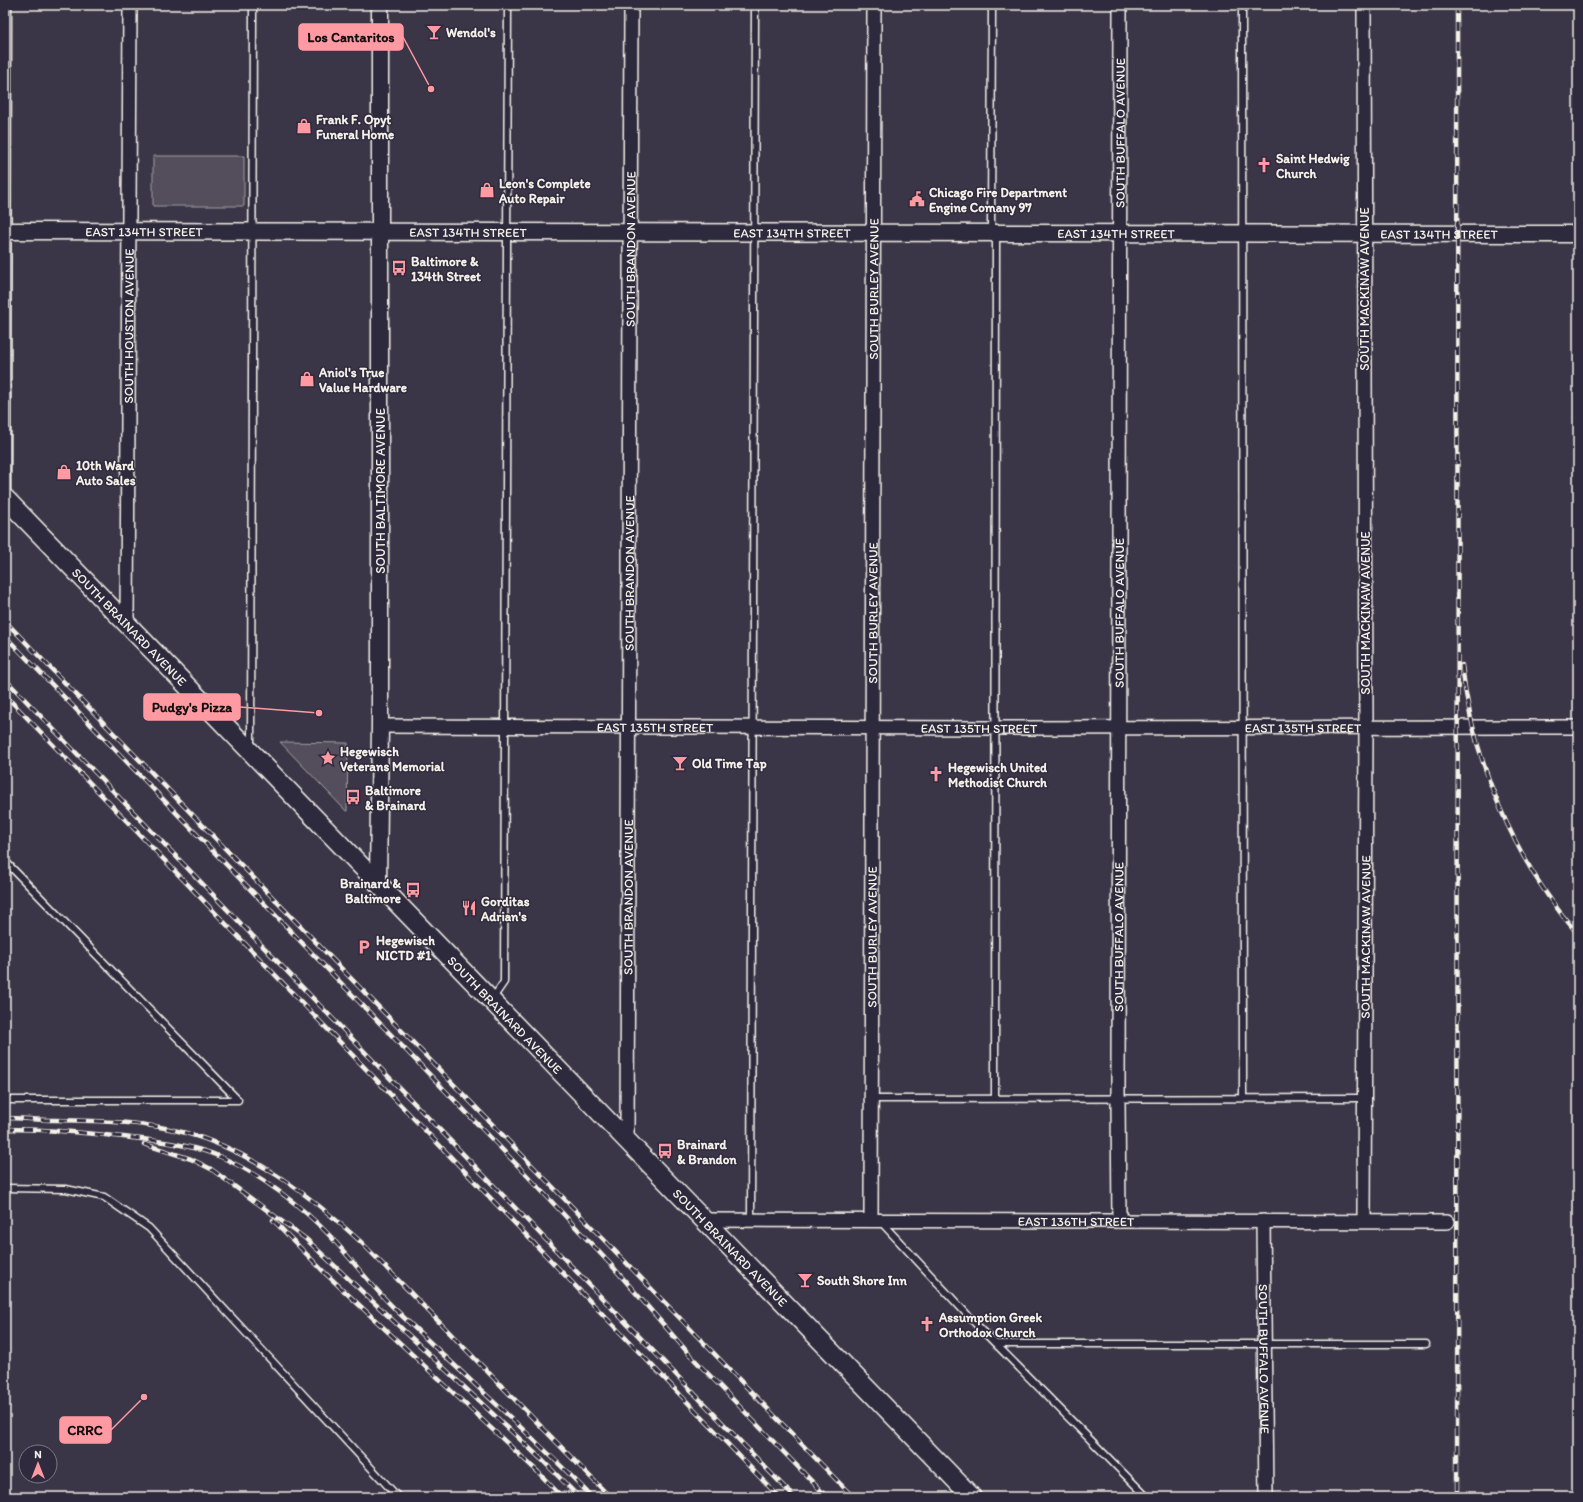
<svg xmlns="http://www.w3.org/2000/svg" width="1583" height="1502" viewBox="0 0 1583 1502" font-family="Itim,sans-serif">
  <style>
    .green { fill: #534e5c; stroke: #a4a0a2 }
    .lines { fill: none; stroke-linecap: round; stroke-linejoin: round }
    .service-casing { stroke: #f4f1e8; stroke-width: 9 }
    .minor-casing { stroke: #f4f1e8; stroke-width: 16 }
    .tertiary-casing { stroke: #f4f1e8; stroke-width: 19 }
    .secondary-casing { stroke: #f4f1e8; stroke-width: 21 }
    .service { stroke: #2f2a3d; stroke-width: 6 }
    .minor { stroke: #2f2a3d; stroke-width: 13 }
    .tertiary { stroke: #2f2a3d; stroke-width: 16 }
    .secondary { stroke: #2f2a3d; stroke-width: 18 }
    .rail-casing { stroke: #f4f1e8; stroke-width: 4.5 }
    .rail { stroke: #2f2a3d; stroke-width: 3; stroke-dasharray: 9; stroke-linecap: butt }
    .labels { text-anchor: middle; stroke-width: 3; stroke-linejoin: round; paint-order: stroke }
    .poi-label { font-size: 13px; font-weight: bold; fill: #f4f1e8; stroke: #2f2a3d; text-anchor: start }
    .street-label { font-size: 13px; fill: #f4f1e8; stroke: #2f2a3d }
    .leader { fill: none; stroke: #ff9aa2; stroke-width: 1.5 }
    .callout-dot { fill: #ff9aa2; stroke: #2f2a3d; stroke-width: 1.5 }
    .callout { fill: #ff9aa2; stroke: #ff9aa2; stroke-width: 1.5 }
    .callout-label { font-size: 14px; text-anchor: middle; font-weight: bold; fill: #111 }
  </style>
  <rect width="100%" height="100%" fill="#3b3647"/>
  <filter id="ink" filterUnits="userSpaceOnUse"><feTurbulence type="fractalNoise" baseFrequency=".025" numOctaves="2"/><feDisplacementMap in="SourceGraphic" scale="8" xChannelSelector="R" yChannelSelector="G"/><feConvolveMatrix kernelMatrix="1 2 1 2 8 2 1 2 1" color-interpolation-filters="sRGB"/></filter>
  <g filter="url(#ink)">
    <!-- green -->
    <path class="green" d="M 153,156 L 244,156 L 244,206 L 153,206 Z
      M 280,742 L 348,743 L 347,812 Z"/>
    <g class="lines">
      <!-- service casing -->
      <g class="service-casing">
        <path id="service" d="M 1242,5 L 1243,1098
          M 991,232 L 992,5
          M 7,497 L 8,5
          M 251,747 L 253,5
          M 5,861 L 238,1100 L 5,1100
          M 493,998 L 504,982 L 508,5
          M 872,1099 L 1364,1098
          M 995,1099 L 996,234
          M 5,1188 L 66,1189 L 104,1197 L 149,1228 L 398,1497
          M 751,1220 L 755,5
          M 881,1222 L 976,1324 L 1147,1497
          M 998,1344 L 1426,1344"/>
      </g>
      <!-- minor casing -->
      <g class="minor-casing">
        <g id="minor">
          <path id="s1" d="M 127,624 L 130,5"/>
          <path id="s2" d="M 380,726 L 995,728 L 1578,727"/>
          <path id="s3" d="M 627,1140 L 631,5"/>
          <path id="s4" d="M 705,1220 L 1447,1222"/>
          <path id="s5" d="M 871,1220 L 874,5"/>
          <path id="s6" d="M 1119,1221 L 1118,1099 L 1120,5"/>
          <path id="s7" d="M 1263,1221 L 1266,1497"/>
          <path id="s8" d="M 1364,1221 L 1366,727 L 1364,5"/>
        </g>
      </g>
      <!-- tertiary casing -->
      <g class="tertiary-casing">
        <g id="tertiary">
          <path id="s9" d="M 5,231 L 1578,234"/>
          <path d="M 378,882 L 380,726 L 380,5"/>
        </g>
      </g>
      <!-- secondary casing -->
      <g class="secondary-casing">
        <g id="secondary">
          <path id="s10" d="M 5,498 L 972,1497"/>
        </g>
      </g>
      <!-- service -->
      <use href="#service" class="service"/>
      <!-- minor -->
      <use href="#minor" class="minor"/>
      <!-- tertiary -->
      <use href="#tertiary" class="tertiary"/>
      <!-- secondary -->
      <use href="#secondary" class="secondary"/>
      <!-- rail casing -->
      <g class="rail-casing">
        <path id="rail" d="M 1457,5 C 1458,502 1458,1000 1457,1497
          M 5,621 L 853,1497
          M 5,636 L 521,1169 L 614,1268 L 690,1355 L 827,1497
          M 1462,665 C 1472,759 1515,863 1578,934
          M 5,679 L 794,1497
          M 5,695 L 779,1497
          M 5,1118 C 21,1118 37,1120 54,1120 C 98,1121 143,1121 186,1133 C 253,1151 312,1197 362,1243 L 610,1497
          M 5,1129 C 41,1129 78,1132 114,1136 C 150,1140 187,1143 221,1157 C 260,1174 303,1207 332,1238 C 353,1261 372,1287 395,1309 C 460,1372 529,1432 592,1497
          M 144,1144 L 191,1159 L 211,1169 L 306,1239 L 541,1459 L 579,1497
          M 273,1220 L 325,1273 L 538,1472 L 562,1497"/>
      </g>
      <!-- rail -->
      <use href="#rail" class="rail"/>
    </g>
  </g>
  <!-- icons -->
  <defs>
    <g id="bar-bare" transform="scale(1.2)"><path d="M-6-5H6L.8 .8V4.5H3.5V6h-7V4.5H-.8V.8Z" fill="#ff9aa2" stroke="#2f2a3d" stroke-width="2.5" paint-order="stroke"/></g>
    <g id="shop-bare" transform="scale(1.2)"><path d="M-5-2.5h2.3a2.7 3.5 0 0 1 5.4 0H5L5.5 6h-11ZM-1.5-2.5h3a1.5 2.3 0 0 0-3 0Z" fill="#ff9aa2" stroke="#2f2a3d" stroke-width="2.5" paint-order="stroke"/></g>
    <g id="church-bare" transform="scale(1.2)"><path d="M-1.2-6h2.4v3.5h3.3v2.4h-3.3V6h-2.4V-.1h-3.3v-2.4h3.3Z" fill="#ff9aa2" stroke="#2f2a3d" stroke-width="2.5" paint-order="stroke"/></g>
    <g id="civic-bare" transform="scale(1.2)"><path d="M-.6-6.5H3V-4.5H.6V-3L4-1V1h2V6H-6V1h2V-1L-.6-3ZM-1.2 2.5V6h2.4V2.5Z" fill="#ff9aa2" stroke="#2f2a3d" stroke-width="2.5" paint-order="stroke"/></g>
    <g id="bus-bare" transform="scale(1.2)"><path d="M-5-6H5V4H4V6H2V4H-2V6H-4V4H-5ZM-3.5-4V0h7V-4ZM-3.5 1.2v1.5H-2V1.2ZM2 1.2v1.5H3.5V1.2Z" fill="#ff9aa2" stroke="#2f2a3d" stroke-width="2.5" paint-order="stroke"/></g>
    <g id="sight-bare" transform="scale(1.2)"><path d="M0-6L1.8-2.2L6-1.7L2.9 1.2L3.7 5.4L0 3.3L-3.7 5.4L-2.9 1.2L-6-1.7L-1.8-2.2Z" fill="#ff9aa2" stroke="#2f2a3d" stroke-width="2.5" paint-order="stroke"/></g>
    <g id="restaurant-bare" transform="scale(1.2)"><path d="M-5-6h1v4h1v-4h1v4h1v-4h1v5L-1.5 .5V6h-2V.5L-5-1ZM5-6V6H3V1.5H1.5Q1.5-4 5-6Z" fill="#ff9aa2" stroke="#2f2a3d" stroke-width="2.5" paint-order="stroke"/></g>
    <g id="parking-bare" transform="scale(1.2)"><path d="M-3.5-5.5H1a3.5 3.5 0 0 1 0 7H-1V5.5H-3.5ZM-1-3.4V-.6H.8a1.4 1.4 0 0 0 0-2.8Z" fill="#ff9aa2" stroke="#2f2a3d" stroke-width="2.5" paint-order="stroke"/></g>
  </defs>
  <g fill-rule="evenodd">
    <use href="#bar-bare" x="434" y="32"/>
    <use href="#shop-bare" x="304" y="126"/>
    <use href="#church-bare" x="1264" y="165"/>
    <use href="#shop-bare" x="487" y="190"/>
    <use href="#civic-bare" x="917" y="199"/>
    <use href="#bus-bare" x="399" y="268"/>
    <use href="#shop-bare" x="307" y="379"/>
    <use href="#shop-bare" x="64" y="472"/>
    <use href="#sight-bare" x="328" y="758"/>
    <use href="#bar-bare" x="680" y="763"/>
    <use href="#church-bare" x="936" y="774"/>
    <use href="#bus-bare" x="353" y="797"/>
    <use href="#bus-bare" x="413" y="890"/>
    <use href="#restaurant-bare" x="469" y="908"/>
    <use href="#parking-bare" x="364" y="947"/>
    <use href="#bus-bare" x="665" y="1151"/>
    <use href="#bar-bare" x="805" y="1280"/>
    <use href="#church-bare" x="927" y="1324"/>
  </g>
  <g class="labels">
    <!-- poi labels -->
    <g class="poi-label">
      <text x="446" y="37">Wendol's</text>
      <text x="316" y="124">Frank F. Opyt<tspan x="316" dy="15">Funeral Home</tspan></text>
      <text x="1276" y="163">Saint Hedwig<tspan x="1276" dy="15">Church</tspan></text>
      <text x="499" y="188">Leon's Complete<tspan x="499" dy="15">Auto Repair</tspan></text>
      <text x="929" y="197">Chicago Fire Department<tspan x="929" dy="15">Engine Comany 97</tspan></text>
      <text x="411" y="266">Baltimore &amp;<tspan x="411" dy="15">134th Street</tspan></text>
      <text x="319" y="377">Aniol's True<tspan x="319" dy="15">Value Hardware</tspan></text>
      <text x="76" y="470">10th Ward<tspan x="76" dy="15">Auto Sales</tspan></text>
      <text x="340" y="756">Hegewisch<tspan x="340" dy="15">Veterans Memorial</tspan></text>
      <text x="692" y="768">Old Time Tap</text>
      <text x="948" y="772">Hegewisch United<tspan x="948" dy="15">Methodist Church</tspan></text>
      <text x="365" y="795">Baltimore<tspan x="365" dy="15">&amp; Brainard</tspan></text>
      <text x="401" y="888" text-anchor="end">Brainard &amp;<tspan x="401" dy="15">Baltimore</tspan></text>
      <text x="481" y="906">Gorditas<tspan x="481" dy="15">Adrian's</tspan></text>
      <text x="376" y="945">Hegewisch<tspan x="376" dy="15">NICTD #1</tspan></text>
      <text x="677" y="1149">Brainard<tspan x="677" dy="15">&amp; Brandon</tspan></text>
      <text x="817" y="1285">South Shore Inn</text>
      <text x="939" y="1322">Assumption Greek<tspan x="939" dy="15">Orthodox Church</tspan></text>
    </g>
    <!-- street labels -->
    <g class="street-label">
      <text dy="5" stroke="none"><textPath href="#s6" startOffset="1088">SOUTH BUFFALO AVENUE</textPath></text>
      <text dy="5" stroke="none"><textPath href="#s9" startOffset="139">EAST 134TH STREET</textPath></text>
      <text dy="5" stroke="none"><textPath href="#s9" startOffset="463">EAST 134TH STREET</textPath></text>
      <text dy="5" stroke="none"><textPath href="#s9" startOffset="787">EAST 134TH STREET</textPath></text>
      <text dy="5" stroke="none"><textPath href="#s9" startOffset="1111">EAST 134TH STREET</textPath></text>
      <text dy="5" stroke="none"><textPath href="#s9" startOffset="1434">EAST 134TH STREET</textPath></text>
      <text dy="5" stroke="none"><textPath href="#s3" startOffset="891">SOUTH BRANDON AVENUE</textPath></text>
      <text dy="5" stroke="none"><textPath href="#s5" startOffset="931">SOUTH BURLEY AVENUE</textPath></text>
      <text transform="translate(1364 289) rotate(-90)" y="5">SOUTH MACKINAW AVENUE</text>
      <text dy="5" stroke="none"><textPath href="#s1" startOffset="298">SOUTH HOUSTON AVENUE</textPath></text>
      <text transform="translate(380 491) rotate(-90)" y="5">SOUTH BALTIMORE AVENUE</text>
      <text dy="5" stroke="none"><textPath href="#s3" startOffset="567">SOUTH BRANDON AVENUE</textPath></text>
      <text dy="5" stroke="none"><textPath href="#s5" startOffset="607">SOUTH BURLEY AVENUE</textPath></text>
      <text dy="5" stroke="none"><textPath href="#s6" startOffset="608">SOUTH BUFFALO AVENUE</textPath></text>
      <text transform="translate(1365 613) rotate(-90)" y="5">SOUTH MACKINAW AVENUE</text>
      <text dy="5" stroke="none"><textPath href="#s10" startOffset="179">SOUTH BRAINARD AVENUE</textPath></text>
      <text dy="5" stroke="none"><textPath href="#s2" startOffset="275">EAST 135TH STREET</textPath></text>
      <text dy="5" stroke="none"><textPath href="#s2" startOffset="923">EAST 135TH STREET</textPath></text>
      <text dy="5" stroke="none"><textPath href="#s2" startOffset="599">EAST 135TH STREET</textPath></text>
      <text dy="5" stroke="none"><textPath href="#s3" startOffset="243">SOUTH BRANDON AVENUE</textPath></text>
      <text dy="5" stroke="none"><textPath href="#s5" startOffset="283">SOUTH BURLEY AVENUE</textPath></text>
      <text dy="5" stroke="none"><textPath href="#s6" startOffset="284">SOUTH BUFFALO AVENUE</textPath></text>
      <text dy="5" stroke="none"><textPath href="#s8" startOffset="284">SOUTH MACKINAW AVENUE</textPath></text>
      <text dy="5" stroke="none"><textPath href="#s10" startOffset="719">SOUTH BRAINARD AVENUE</textPath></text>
      <text dy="5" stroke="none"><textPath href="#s4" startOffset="371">EAST 136TH STREET</textPath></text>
      <text dy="5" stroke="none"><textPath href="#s10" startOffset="1043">SOUTH BRAINARD AVENUE</textPath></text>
      <text dy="5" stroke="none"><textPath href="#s7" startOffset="138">SOUTH BUFFALO AVENUE</textPath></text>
    </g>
  </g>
  <!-- callouts -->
  <path class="leader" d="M431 89L403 37M319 713L240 707M144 1397L111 1430"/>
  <g class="callout-dot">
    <circle cx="431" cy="89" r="4"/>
    <circle cx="319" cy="713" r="4"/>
    <circle cx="144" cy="1397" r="4"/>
  </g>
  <g class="callout">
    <rect x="299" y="24" width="104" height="26" rx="4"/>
    <rect x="144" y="694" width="96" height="26" rx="4"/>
    <rect x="60" y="1417" width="51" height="26" rx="4"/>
  </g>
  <g class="callout-label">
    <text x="351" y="42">Los Cantaritos</text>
    <text x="192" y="712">Pudgy's Pizza</text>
    <text x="85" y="1435">CRRC</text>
  </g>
  <!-- margin -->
  <rect width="1583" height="1502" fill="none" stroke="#2f2a3d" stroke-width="20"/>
  <rect x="10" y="10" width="1563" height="1482" fill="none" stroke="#f4f1e8" stroke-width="1.5" filter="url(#ink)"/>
  <!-- north arrow -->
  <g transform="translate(38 1464)"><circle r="19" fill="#2f2a3d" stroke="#7e7a81"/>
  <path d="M0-3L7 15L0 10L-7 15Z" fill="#ff9aa2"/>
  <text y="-6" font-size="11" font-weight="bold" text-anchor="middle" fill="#f4f1e8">N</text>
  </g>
</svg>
